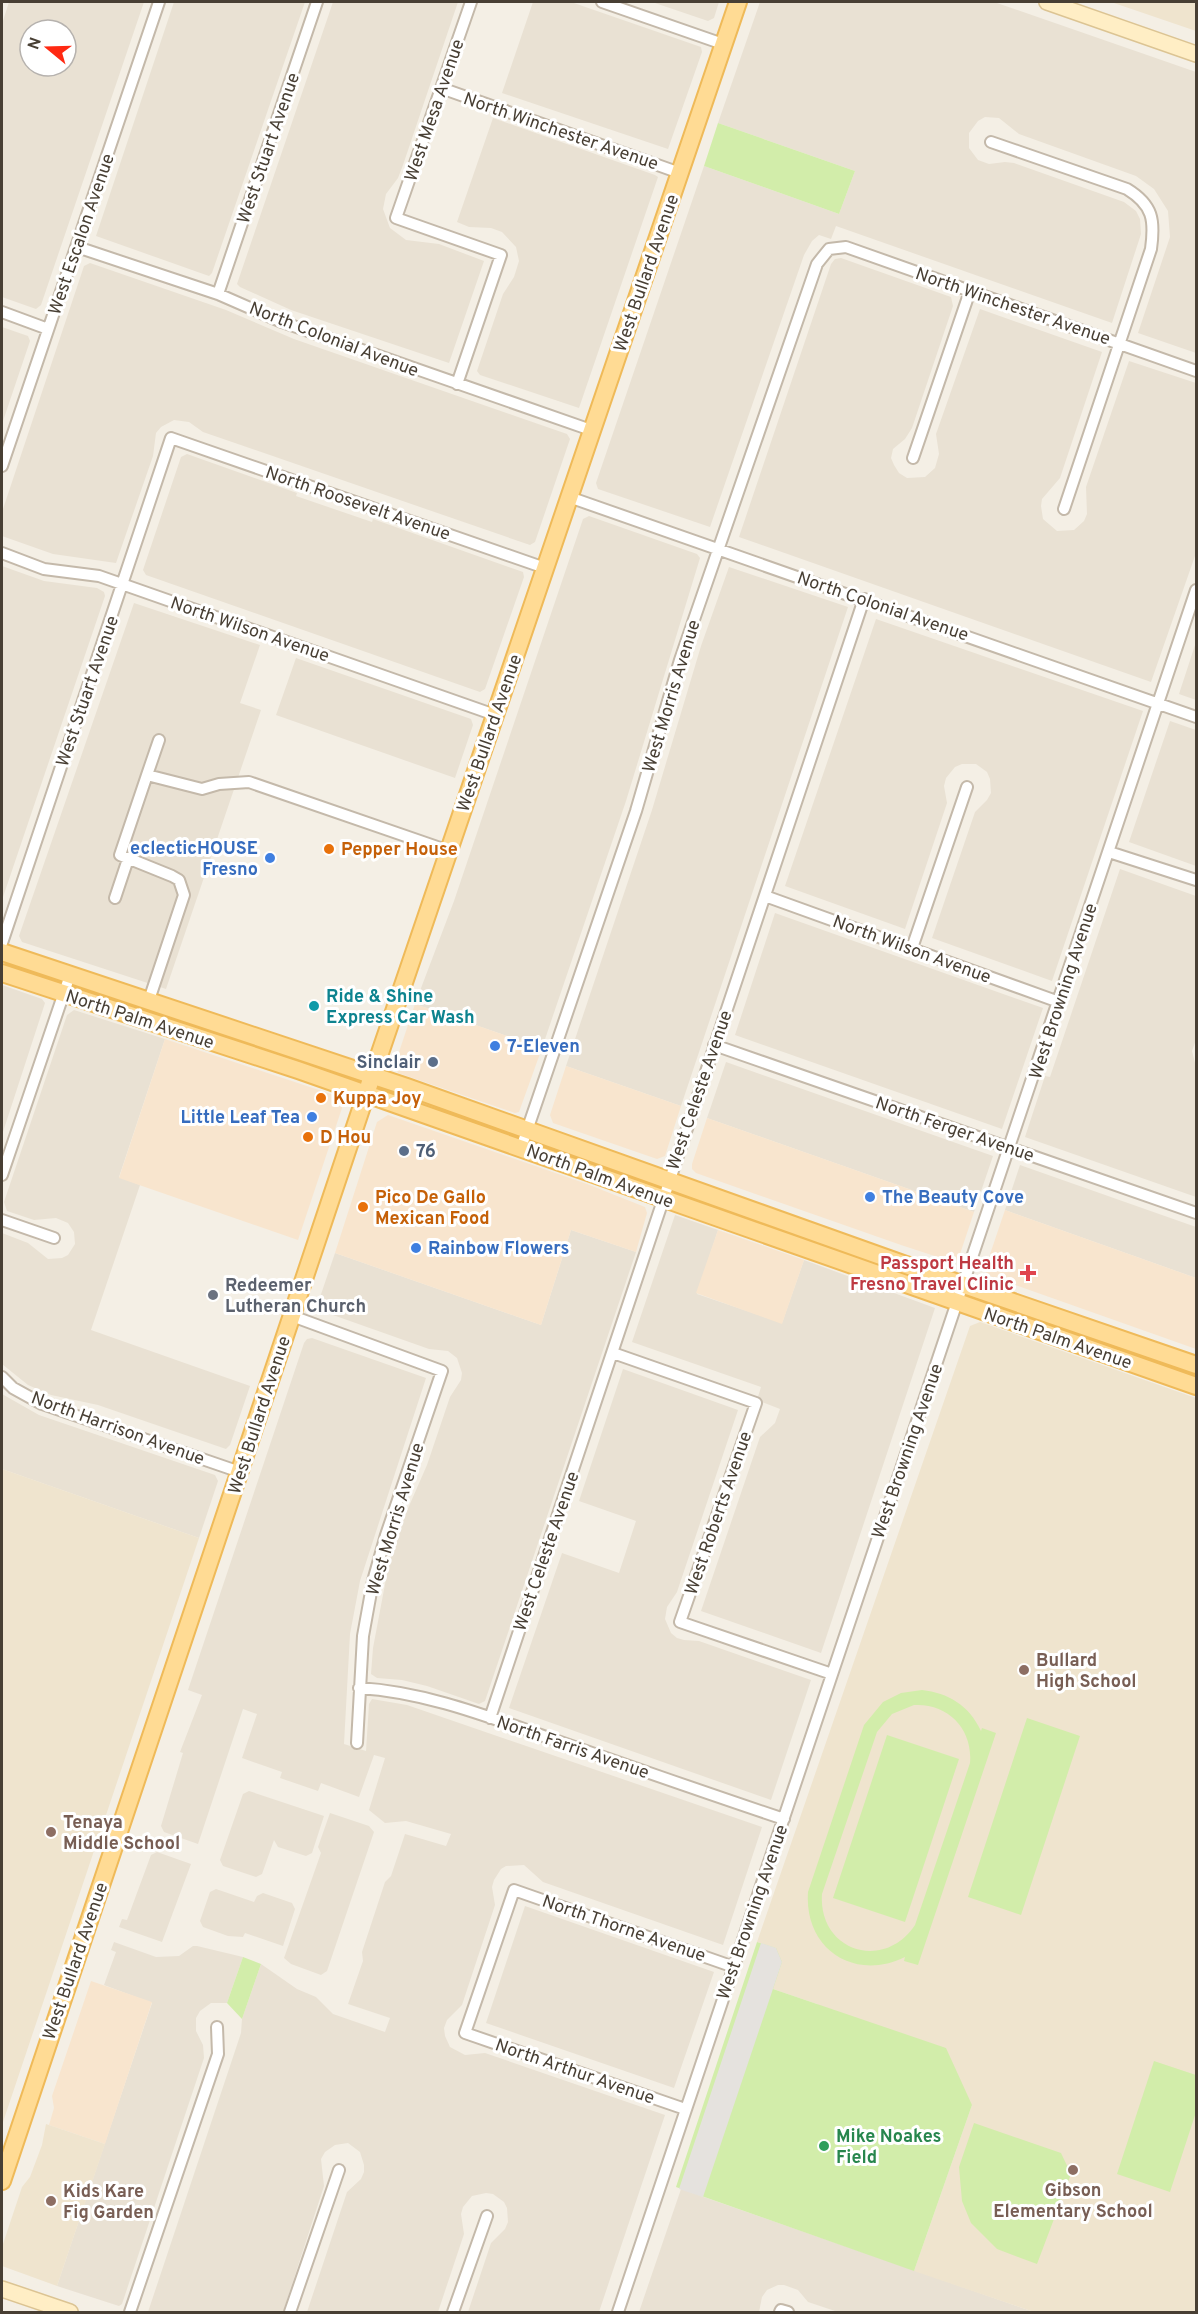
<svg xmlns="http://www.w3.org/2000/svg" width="1198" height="2314" viewBox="0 0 1198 2314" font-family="Overpass,sans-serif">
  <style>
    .residential { fill: #e9e1d3; fill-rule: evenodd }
    .commercial { fill: #f8e5ce }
    .education { fill: #efe4ce }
    .green { fill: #d2edaa; fill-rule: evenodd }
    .parking { fill: #e5e2de }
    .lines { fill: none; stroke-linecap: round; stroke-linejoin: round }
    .street-casing { stroke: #c4b9aa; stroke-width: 14 }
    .secondary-casing { stroke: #dcc493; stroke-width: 18 }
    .primary-casing { stroke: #efba59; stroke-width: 20 }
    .street { stroke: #fff; stroke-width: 10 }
    .secondary { stroke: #ffeec5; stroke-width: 15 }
    .primary { stroke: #ffdb94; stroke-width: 16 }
    .food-dot { fill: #e8710a; stroke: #fff; stroke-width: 2 }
    .shop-dot { fill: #3f7fe0; stroke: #fff; stroke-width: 2 }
    .culture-dot { fill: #0f9aa8; stroke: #fff; stroke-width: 2 }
    .service-dot { fill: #5c6f8a; stroke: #fff; stroke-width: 2 }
    .health-dot { fill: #e0444e; stroke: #fff; stroke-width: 2 }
    .worship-dot { fill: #6b7280; stroke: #fff; stroke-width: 2 }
    .education-dot { fill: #8d6e63; stroke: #fff; stroke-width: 2 }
    .leisure-dot { fill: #2e9e5b; stroke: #fff; stroke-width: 2 }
    .labels { text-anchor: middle; stroke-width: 6; stroke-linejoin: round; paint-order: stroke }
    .street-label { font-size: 18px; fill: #483f34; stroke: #fff }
    .shop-label { font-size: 18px; font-weight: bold; fill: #366cbe; stroke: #fff; text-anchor: start }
    .food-label { font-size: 18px; font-weight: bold; fill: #c56008; stroke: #fff; text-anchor: start }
    .culture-label { font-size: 18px; font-weight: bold; fill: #0d838f; stroke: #fff; text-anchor: start }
    .service-label { font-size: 18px; font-weight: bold; fill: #4e5e75; stroke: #fff; text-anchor: end }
    .health-label { font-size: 18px; font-weight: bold; fill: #be3a42; stroke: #fff; text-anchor: end }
    .worship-label { font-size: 18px; font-weight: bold; fill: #5b616d; stroke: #fff; text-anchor: start }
    .education-label { font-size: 18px; font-weight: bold; fill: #785e54; stroke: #fff; text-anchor: start }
    .leisure-label { font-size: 18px; font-weight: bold; fill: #27864d; stroke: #fff; text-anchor: start }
  </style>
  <rect width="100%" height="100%" fill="#f4efe5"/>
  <!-- residential -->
  <path class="residential" d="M 9,2 L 144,2 L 41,305 L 36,309 L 2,297 L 2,24 ZM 30,30 L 66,30 L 66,66 L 30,66 Z
    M 174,2 L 305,2 L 212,273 L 209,276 L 96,236 Z
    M 333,2 L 458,2 L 403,165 L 398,178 L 386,194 L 383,209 L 390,228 L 406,240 L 439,244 L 484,261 L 449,363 L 291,310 L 240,287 L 237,284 Z
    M 533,2 L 571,2 L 701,47 L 702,52 L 668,149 L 502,93 Z
    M 652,2 L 719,2 L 714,18 L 708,21 Z
    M 760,2 L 994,2 L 1196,72 L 1196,353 L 1138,333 L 1170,237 L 1168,211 L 1154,189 L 1136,176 L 1019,134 L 999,118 L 985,117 L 978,121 L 969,133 L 969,148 L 978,160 L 989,164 L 1005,162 L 1014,163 L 1124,202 L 1136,211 L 1140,219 L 1141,234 L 1112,323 L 836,226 L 831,239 L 819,235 L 812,241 L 804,255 L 710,527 L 598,489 L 596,483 L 704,166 L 839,214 L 855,171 L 718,123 Z
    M 493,118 L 655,175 L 658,177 L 579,408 L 480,375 L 477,371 L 503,294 L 514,277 L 519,261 L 516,247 L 502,232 L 491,228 L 469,227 L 457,222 Z
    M 841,258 L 951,297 L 953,306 L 912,428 L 905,439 L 893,449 L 891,458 L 894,465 L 899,473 L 907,478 L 925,477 L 935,468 L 939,454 L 936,434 L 980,309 L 1102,352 L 1060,478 L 1042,499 L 1041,506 L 1043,519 L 1057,531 L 1074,530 L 1084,521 L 1087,514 L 1086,487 L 1129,361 L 1196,383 L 1196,553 L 1151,682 L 739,537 L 831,264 L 835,259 Z
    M 90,263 L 226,310 L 294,339 L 567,434 L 570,439 L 535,542 L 530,545 L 203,432 L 189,422 L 174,420 L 161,427 L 156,433 L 153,456 L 116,563 L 53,554 L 2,536 L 2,512 L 84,266 Z
    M 2,327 L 28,336 L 30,341 L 2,424 Z
    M 187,454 L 297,493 L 296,496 L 372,522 L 373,519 L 523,572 L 524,577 L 485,689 L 480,692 L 146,575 L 143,570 L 181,457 Z
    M 589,516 L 697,554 L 700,558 L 626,801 L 542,1048 L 415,1004 L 454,901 L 583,519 Z
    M 2,566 L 44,581 L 97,588 L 104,592 L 105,596 L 2,900 Z
    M 729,567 L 848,607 L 681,1106 L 566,1066 L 652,810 L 701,646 Z
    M 134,603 L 260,645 L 240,703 L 261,710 L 166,989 L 22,942 L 19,936 Z
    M 876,619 L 1143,711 L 1052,981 L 932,938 L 975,812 L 987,800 L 991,793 L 990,779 L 987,772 L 976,764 L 962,764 L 955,767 L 946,778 L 944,786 L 947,803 L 905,929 L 785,886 Z
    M 1196,642 L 1196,700 L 1179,694 Z
    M 296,658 L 471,719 L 473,725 L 455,778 L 276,715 Z
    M 1170,721 L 1196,730 L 1196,866 L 1129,842 Z
    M 1120,869 L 1196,896 L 1196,1040 L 1192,1051 L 1196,1067 L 1196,1197 L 1025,1137 L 1045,1076 L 1050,1077 Z
    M 775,913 L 1043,1008 L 1002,1129 L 735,1035 Z
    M 2,985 L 42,999 L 45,1003 L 2,1135 Z
    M 74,1010 L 165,1039 L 119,1177 L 140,1185 L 91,1330 L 250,1386 L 230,1445 L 226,1449 L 98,1405 L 51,1395 L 28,1385 L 2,1364 L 2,1233 L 28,1243 L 48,1259 L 62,1258 L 68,1255 L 75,1244 L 74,1232 L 68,1223 L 56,1218 L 34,1220 L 7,1211 L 4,1202 L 67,1015 Z
    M 726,1062 L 993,1156 L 974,1212 L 707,1118 Z
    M 1020,1165 L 1196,1227 L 1196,1278 L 1005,1210 Z
    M 675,1215 L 718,1230 L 697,1294 L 782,1323 L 804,1260 L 935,1308 L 821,1653 L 701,1611 L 760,1437 L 775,1423 L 780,1409 L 757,1400 L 761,1387 L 632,1342 Z
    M 571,1230 L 636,1252 L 485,1701 L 479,1704 L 427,1686 L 402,1680 L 377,1678 L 371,1674 L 373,1648 L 389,1563 L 406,1513 L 427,1465 L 450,1397 L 461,1380 L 462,1373 L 457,1358 L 448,1351 L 429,1349 L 316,1309 L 335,1253 L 541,1325 Z
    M 312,1338 L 426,1378 L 360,1581 L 350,1634 L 344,1744 L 366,1751 L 369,1704 L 372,1699 L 407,1705 L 762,1827 L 723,1945 L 543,1882 L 524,1865 L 506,1866 L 501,1869 L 494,1880 L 492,1887 L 495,1905 L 462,2005 L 447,2020 L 444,2028 L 445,2036 L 450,2047 L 465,2055 L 485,2053 L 665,2115 L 599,2312 L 468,2312 L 491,2243 L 505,2229 L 508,2222 L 507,2208 L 504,2202 L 493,2194 L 486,2193 L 472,2196 L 463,2207 L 461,2214 L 464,2234 L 438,2312 L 307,2312 L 347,2192 L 361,2179 L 364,2172 L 364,2165 L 360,2152 L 348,2143 L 335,2145 L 325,2152 L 321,2159 L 324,2186 L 283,2312 L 148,2312 L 241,2033 L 242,2019 L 261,1964 L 297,1989 L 316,1997 L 333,2014 L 385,2032 L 390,2018 L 348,2004 L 363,1961 L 362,1952 L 385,1882 L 391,1876 L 405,1834 L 446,1846 L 451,1834 L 406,1821 L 385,1823 L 369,1810 L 385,1758 L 374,1755 L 359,1797 L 321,1783 L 318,1791 L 280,1778 L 282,1772 L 242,1758 L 257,1714 L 243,1709 L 198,1844 L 164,1832 L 161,1826 L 183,1753 L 180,1752 L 202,1695 L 188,1690 L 304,1343 L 307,1339 Z
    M 623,1369 L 738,1410 L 677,1592 L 667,1607 L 665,1619 L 671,1633 L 677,1638 L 684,1640 L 699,1641 L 811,1680 L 771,1800 L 509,1708 L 562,1553 L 619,1573 L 636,1521 L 579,1501 Z
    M 2,1394 L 39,1415 L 215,1475 L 218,1481 L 199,1538 L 2,1469 Z
    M 249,1791 L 324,1816 L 312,1853 L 306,1856 L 278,1847 L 274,1840 L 262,1874 L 256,1877 L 223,1866 L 220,1860 L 243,1794 Z
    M 330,1813 L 369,1826 L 374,1832 L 327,1971 L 321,1975 L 291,1964 L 284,1958 L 321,1853 L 318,1847 Z
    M 157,1852 L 191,1864 L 162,1942 L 119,1927 L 122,1919 L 127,1920 L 151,1855 Z
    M 216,1889 L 254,1902 L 257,1896 L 263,1893 L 292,1903 L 295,1909 L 283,1946 L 245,1933 L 243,1937 L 228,1936 L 203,1927 L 200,1921 L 210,1892 Z
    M 525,1906 L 714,1972 L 674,2088 L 486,2023 Z
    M 114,1942 L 156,1957 L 179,1956 L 193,1946 L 197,1946 L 243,1957 L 227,2003 L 211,2003 L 200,2011 L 196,2018 L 196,2031 L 203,2045 L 204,2058 L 122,2304 L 119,2306 L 57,2286 L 152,2003 L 104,1985 L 116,1952 L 111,1950 Z
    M 681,2189 L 1034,2312 L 838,2312 L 808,2302 L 798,2290 L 784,2285 L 778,2285 L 767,2290 L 762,2297 L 759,2312 L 639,2312 Z"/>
  <!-- commercial -->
  <path class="commercial" d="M 415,1004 L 542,1048 L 519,1112 L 515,1113 L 398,1073 L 395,1064 Z
    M 165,1039 L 337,1096 L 342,1101 L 342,1108 L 298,1240 L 119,1178 Z
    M 566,1066 L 681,1106 L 665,1156 L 657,1159 L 553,1123 L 550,1115 Z
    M 388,1115 L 587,1184 L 645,1207 L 647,1213 L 636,1252 L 571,1230 L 541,1325 L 335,1253 L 377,1122 Z
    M 707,1118 L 974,1212 L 958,1260 L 953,1262 L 901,1245 L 696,1173 L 692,1169 L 692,1164 Z
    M 1005,1210 L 1196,1278 L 1196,1349 L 987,1275 L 985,1269 Z
    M 718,1230 L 804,1260 L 782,1324 L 696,1293 Z
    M 91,1981 L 152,2002 L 105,2144 L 49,2125 L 54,2108 L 52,2096 Z"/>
  <!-- education -->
  <path class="education" d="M 1111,2 L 1196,2 L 1196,31 Z
    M 980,1322 L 1196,1398 L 1196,2312 L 1034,2312 L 914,2271 L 972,2105 L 817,2004 L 773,1989 L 776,1948 L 757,1942 L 970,1326 Z
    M 2,1469 L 199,1538 L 2,2125 Z
    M 46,2124 L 105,2144 L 57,2286 L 2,2266 L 2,2247 L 22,2187 L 30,2177 L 42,2145 Z"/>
  <!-- green -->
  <path class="green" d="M 718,123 L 855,171 L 839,214 L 704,166 Z
    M 922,1690 C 948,1693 969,1705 981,1731 L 982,1728 L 996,1733 L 918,1965 L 904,1961 L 905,1957 C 854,1982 804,1949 808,1892 L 864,1725 L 883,1702 L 901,1693 ZM 914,1705 C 948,1703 973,1729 970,1763 L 915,1925 C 884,1972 818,1951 822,1894 L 877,1732 L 892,1714 Z
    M 1027,1718 L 1080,1736 L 1021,1915 L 968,1897 Z
    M 887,1735 L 959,1759 L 905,1922 L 833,1898 Z
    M 757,1942 L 776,1948 L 782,1962 L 773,1989 L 946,2048 L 972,2105 L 914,2271 L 676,2187 Z
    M 243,1957 L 261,1964 L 242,2019 L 227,2003 Z
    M 1154,2061 L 1196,2075 L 1196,2112 L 1170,2192 L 1117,2174 Z
    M 974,2123 L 1061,2153 L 1071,2174 L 1037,2264 L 997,2249 L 971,2223 L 962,2201 L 959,2167 Z"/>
  <!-- parking -->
  <path class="parking" d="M 761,1943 L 776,1948 L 782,1962 L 703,2197 L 679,2189 Z"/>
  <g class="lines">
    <!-- street casing -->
    <g class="street-casing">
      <path id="street" d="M 602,2 L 723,44
        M 441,88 L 680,173
        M 991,142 L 1127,189 C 1153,205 1155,220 1151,249 L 1064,509
        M 77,247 L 218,294 L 282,322 L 591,430
        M 218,294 L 317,2
        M 2,312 L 48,329
        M 457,384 L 501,255 L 396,218 L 471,2
        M 913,458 L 970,291
        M 2,466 L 159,2
        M 569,497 L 1196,717
        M 2,553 L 44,569 L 99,576 L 495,715
        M 147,775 L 159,740
        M 1109,852 L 1196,880
        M 765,896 L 1059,1002
        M 115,898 L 128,859
        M 2,943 L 171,438 L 545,568
        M 912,948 L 967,787
        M 149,1000 L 184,895 L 179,880 L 172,876 L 120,855 L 147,775 L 202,789 L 219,784 L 249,782 L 449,851
        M 714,1045 L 1196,1213
        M 521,1148 L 636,811 L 680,660 L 817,264 L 829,249 L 846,247 L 1196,371
        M 2,1175 L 70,975
        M 2,1220 L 54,1238
        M 292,1316 L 442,1371 L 386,1535 L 373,1581 L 363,1636 L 357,1743
        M 613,1353 L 756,1403 L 680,1622 L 832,1674
        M 2,1377 L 13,1388 L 42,1404 L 240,1472
        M 359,1688 C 426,1692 489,1717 552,1739 C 629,1766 706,1793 784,1819
        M 490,1718 L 864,599
        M 685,2109 L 465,2033 L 514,1890 L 734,1967
        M 130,2312 L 218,2054 L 217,2027
        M 290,2312 L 339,2170
        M 453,2312 L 487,2216
        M 618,2312 C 809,1738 1008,1166 1196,590
        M 780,2312 L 781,2310 L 788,2312"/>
    </g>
    <!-- secondary casing -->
    <g class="secondary-casing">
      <path id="secondary" d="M 1047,2 L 1196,54
        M 2,2289 L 70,2312"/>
    </g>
    <!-- primary casing -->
    <g class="primary-casing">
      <path id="primary" d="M 2,952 L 407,1087 L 903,1264 L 1196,1365
        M 2,973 L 298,1070 L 1196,1386
        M 2,2181 L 366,1094 L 738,2"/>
    </g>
    <!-- street -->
    <use href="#street" class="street"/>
    <!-- secondary -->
    <use href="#secondary" class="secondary"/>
    <!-- primary -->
    <use href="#primary" class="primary"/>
  </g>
  <!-- markers -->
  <g class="food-dot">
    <circle cx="329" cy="849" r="6"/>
    <circle cx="321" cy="1098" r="6"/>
    <circle cx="308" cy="1137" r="6"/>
    <circle cx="363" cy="1207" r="6"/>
  </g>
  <g class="shop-dot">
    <circle cx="270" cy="858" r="6"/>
    <circle cx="495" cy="1046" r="6"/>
    <circle cx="312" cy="1117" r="6"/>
    <circle cx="870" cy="1197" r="6"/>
    <circle cx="416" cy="1248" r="6"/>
  </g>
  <circle class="culture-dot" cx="314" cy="1006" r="6"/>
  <g class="service-dot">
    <circle cx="433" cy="1062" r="6"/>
    <circle cx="404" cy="1151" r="6"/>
  </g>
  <path class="health-dot" d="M1025 1264h6v6h6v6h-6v6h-6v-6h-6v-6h6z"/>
  <circle class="worship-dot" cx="213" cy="1295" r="6"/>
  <g class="education-dot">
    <circle cx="1024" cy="1670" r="6"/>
    <circle cx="51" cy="1832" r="6"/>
    <circle cx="1073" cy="2170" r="6"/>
    <circle cx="51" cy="2201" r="6"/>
  </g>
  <circle class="leisure-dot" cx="824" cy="2146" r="6"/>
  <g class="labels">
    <!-- street labels -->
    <g class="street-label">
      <text transform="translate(434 110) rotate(-71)" y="6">West Mesa Avenue</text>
      <text transform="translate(561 131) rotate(19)" y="6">North Winchester Avenue</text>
      <text transform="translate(268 148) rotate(-71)" y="6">West Stuart Avenue</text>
      <text transform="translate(81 234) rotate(-71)" y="6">West Escalon Avenue</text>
      <text transform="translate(646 273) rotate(-71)" y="6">West Bullard Avenue</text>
      <text transform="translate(1013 306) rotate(19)" y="6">North Winchester Avenue</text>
      <text transform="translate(334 339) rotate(21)" y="6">North Colonial Avenue</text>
      <text transform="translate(358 503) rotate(19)" y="6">North Roosevelt Avenue</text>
      <text transform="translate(883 606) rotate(19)" y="6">North Colonial Avenue</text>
      <text transform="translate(250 629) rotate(19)" y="6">North Wilson Avenue</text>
      <text transform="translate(87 691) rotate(-71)" y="6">West Stuart Avenue</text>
      <text transform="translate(671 696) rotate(-73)" y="6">West Morris Avenue</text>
      <text transform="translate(489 733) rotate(-71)" y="6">West Bullard Avenue</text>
      <text transform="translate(912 949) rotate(20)" y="6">North Wilson Avenue</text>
      <text transform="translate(1063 991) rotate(-72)" y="6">West Browning Avenue</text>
      <text transform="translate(140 1019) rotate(18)" y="6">North Palm Avenue</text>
      <text transform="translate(699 1090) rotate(-71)" y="6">West Celeste Avenue</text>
      <text transform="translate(955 1129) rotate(19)" y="6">North Ferger Avenue</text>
      <text transform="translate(600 1176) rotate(20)" y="6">North Palm Avenue</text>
      <text transform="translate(1058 1338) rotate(19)" y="6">North Palm Avenue</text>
      <text transform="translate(259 1415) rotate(-72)" y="6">West Bullard Avenue</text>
      <text transform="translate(118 1428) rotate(20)" y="6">North Harrison Avenue</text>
      <text transform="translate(907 1451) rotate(-71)" y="6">West Browning Avenue</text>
      <text transform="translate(718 1513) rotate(-71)" y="6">West Roberts Avenue</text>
      <text transform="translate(395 1519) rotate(-73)" y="6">West Morris Avenue</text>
      <text transform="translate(546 1551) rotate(-71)" y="6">West Celeste Avenue</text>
      <text transform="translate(573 1747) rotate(19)" y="6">North Farris Avenue</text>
      <text transform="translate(752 1912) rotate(-71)" y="6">West Browning Avenue</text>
      <text transform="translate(624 1928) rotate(19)" y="6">North Thorne Avenue</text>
      <text transform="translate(75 1961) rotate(-71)" y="6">West Bullard Avenue</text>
      <text transform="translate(575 2071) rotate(19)" y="6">North Arthur Avenue</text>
    </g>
    <!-- shop labels -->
    <g class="shop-label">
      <text x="258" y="854" text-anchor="end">eclecticHOUSE<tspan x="258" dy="21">Fresno</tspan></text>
      <text x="507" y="1052">7-Eleven</text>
      <text x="300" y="1123" text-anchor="end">Little Leaf Tea</text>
      <text x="882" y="1203">The Beauty Cove</text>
      <text x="428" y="1254">Rainbow Flowers</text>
    </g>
    <!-- food labels -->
    <g class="food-label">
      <text x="341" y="855">Pepper House</text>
      <text x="333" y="1104">Kuppa Joy</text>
      <text x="320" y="1143">D Hou</text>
      <text x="375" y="1203">Pico De Gallo<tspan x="375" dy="21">Mexican Food</tspan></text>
    </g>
    <!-- culture labels -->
    <g class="culture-label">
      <text x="326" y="1002">Ride &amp; Shine<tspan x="326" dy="21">Express Car Wash</tspan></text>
    </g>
    <!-- service labels -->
    <g class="service-label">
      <text x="421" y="1068">Sinclair</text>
      <text x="416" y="1157" text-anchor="start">76</text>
    </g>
    <!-- health labels -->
    <g class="health-label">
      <text x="1014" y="1269">Passport Health<tspan x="1014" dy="21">Fresno Travel Clinic</tspan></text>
    </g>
    <!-- worship labels -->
    <g class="worship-label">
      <text x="225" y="1291">Redeemer<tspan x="225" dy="21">Lutheran Church</tspan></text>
    </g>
    <!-- education labels -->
    <g class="education-label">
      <text x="1036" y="1666">Bullard<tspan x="1036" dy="21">High School</tspan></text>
      <text x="63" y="1828">Tenaya<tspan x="63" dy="21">Middle School</tspan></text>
      <text x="1073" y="2196" text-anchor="middle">Gibson<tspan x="1073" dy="21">Elementary School</tspan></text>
      <text x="63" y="2197">Kids Kare<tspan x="63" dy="21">Fig Garden</tspan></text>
    </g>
    <!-- leisure labels -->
    <g class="leisure-label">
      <text x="836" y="2142">Mike Noakes<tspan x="836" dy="21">Field</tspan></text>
    </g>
  </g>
  <!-- border -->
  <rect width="1198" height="2314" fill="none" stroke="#483f34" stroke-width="6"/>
  <!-- north arrow -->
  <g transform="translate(48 48) rotate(289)"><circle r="28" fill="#ffffff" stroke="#b6b2ae" stroke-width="1.5"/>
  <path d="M0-4.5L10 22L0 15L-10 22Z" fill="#ff2912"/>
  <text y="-9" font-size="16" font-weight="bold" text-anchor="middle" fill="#483f34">N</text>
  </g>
</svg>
